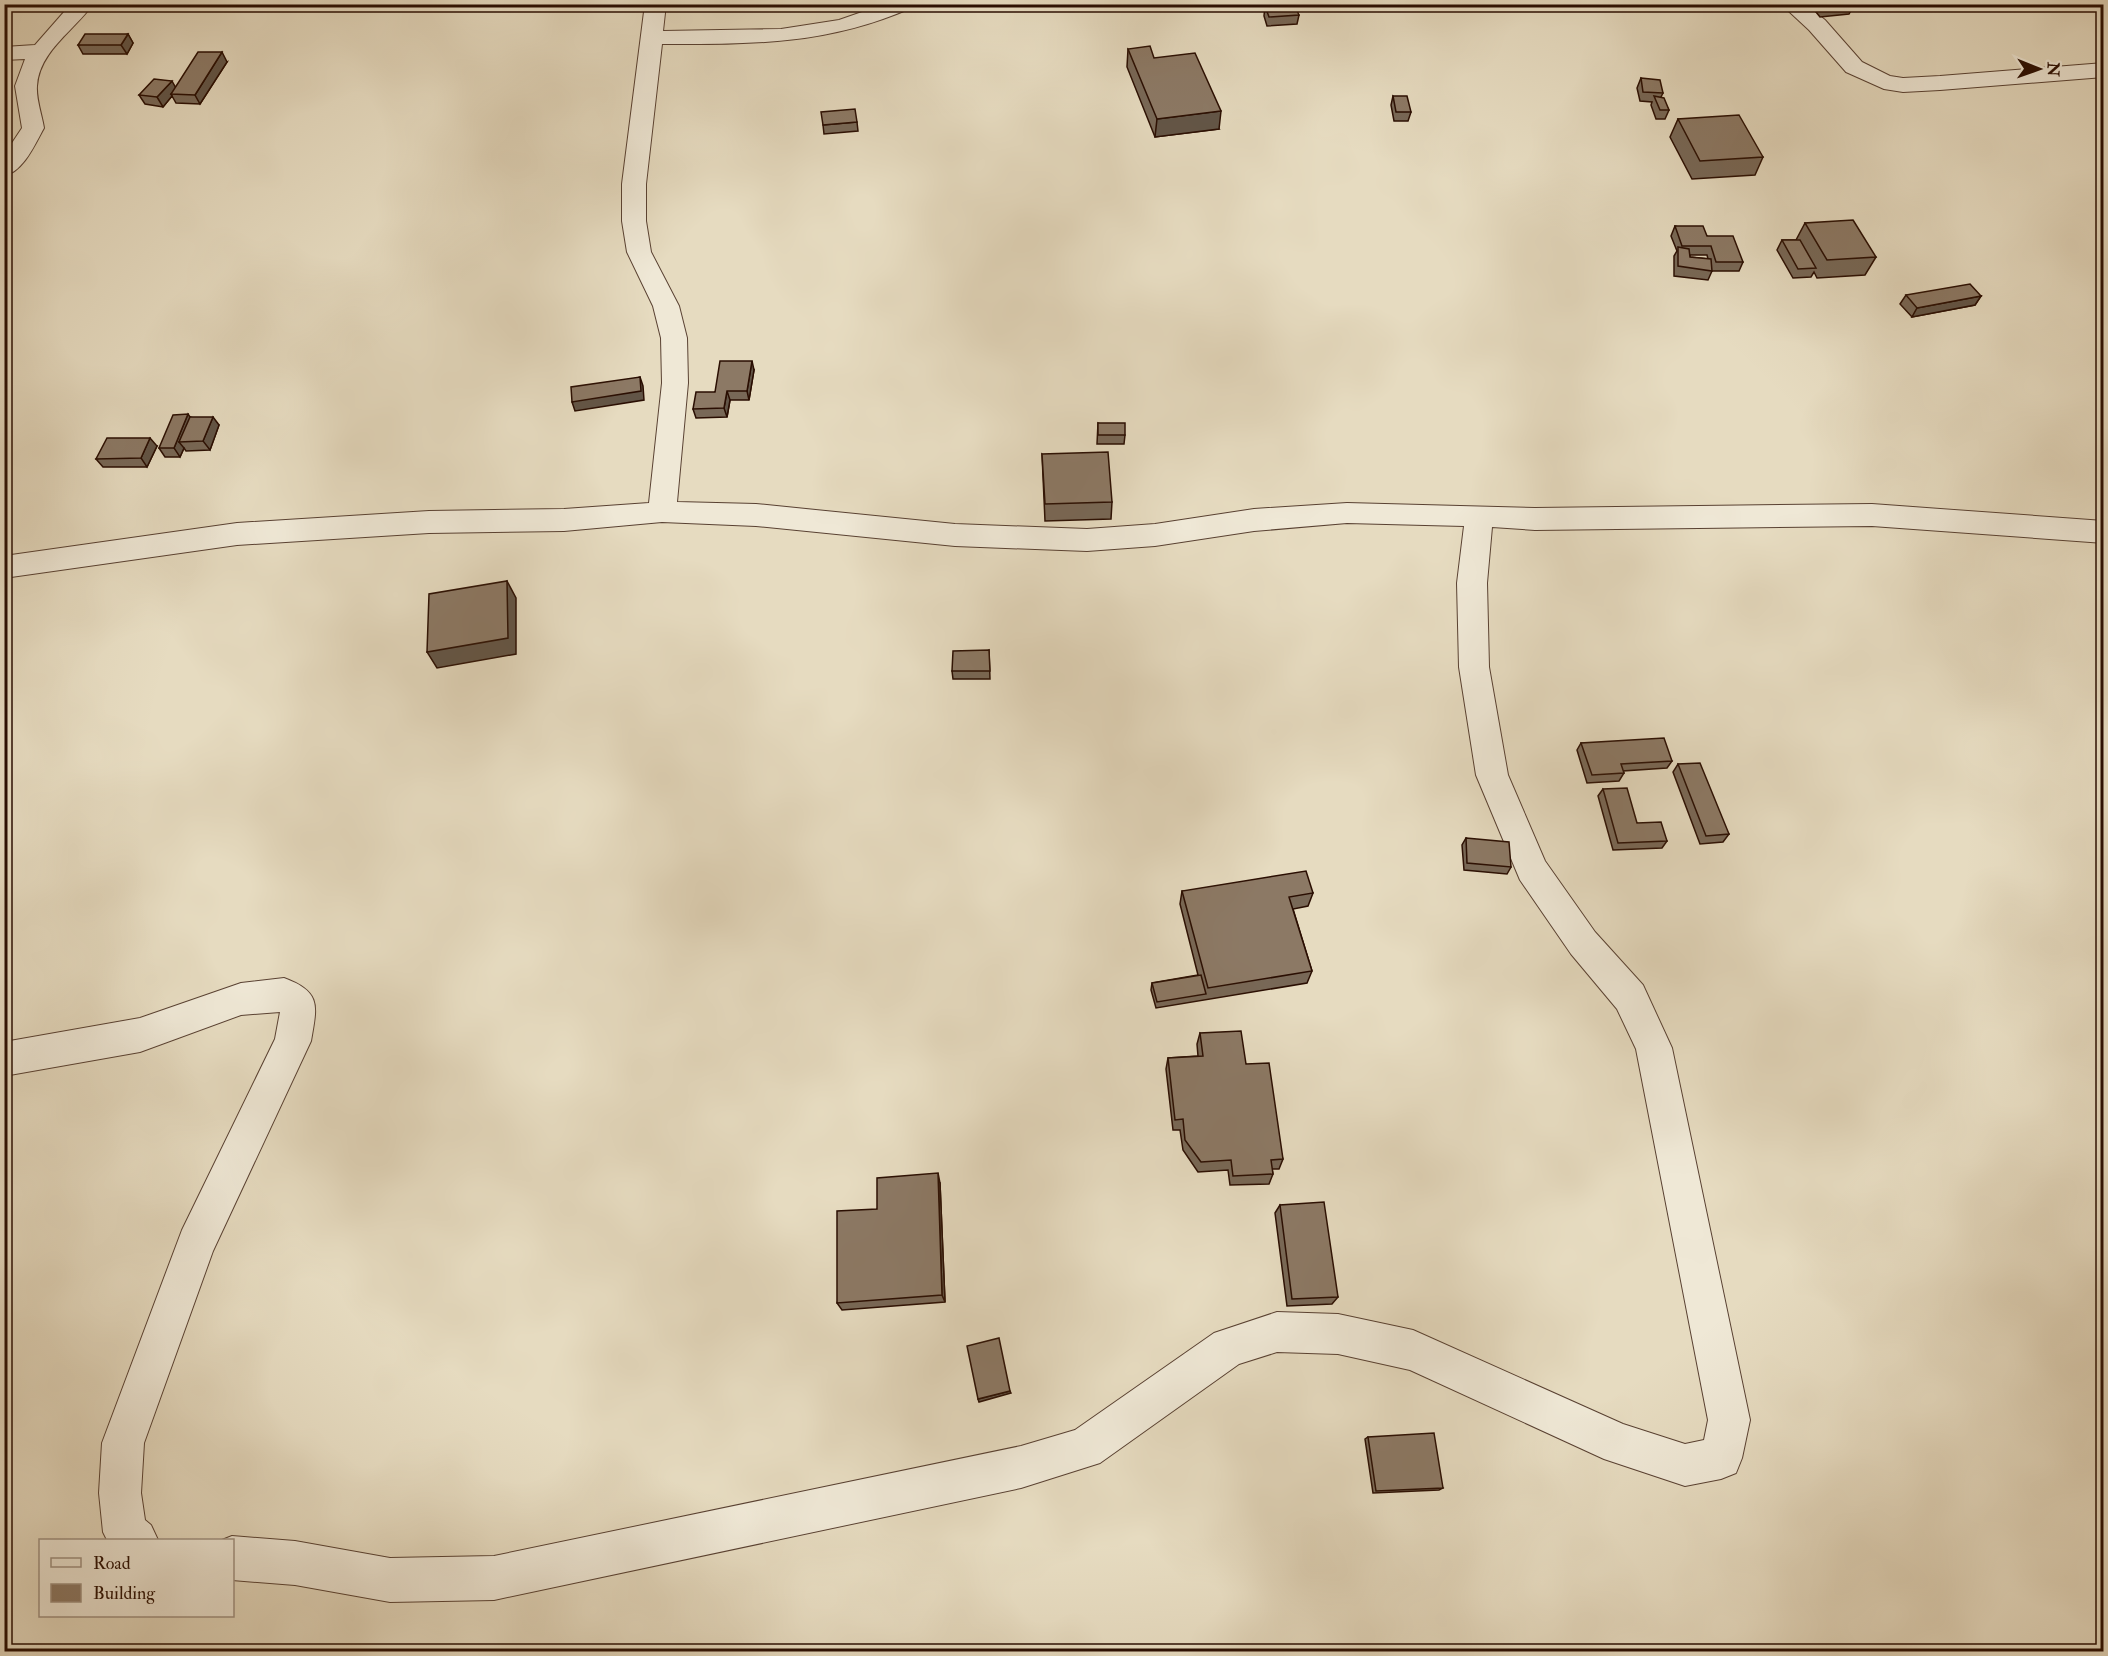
<svg xmlns="http://www.w3.org/2000/svg" width="2108" height="1656" viewBox="0 0 2108 1656" font-family="'IM FELL Double Pica',serif">
  <style>
    .lines { fill: none; stroke-linecap: round; stroke-linejoin: round }
    .minor-casing { stroke: #594132; stroke-width: 2 }
    .minor { fill: #efe8d6; fill-rule: evenodd }
    .wall { fill: #786857; stroke: #2a0e02; stroke-width: 1.5; fill-rule: evenodd }
    .shaded-wall { fill: #625547; stroke: #2a0e02; stroke-width: 1.5 }
    .building { fill: #8c7965; stroke: #2a0e02; stroke-width: 1.5 }
  </style>
  <rect width="100%" height="100%" fill="#e6dbc0"/>
  <filter id="stains"><feTurbulence type="fractalNoise" baseFrequency=".00333" numOctaves="4"/><feColorMatrix values="0 0 0 0 .2 0 0 0 0 .09 0 0 0 0 .02 0 0 0 .5 -.17"/></filter>
  <radialGradient id="worn" r=".72"><stop offset=".6" stop-color="#630" stop-opacity="0"/><stop offset="1" stop-color="#630" stop-opacity=".3"/></radialGradient>
  <g class="lines">
    <!-- minor casing -->
    <g class="minor-casing">
      <path id="minor" d="M 71,4 L 93,4 C 75,30 39,51 37,86 C 36,99 42,115 44,128 C 35,144 24,171 4,176 L 4,155 L 22,128 L 15,86 L 25,59 L 4,60 L 4,47 L 35,45 Z
        M 645,4 L 666,4 L 663,31 L 781,29 L 839,20 L 885,4 L 914,4 L 911,8 C 826,45 753,44 662,44 L 646,184 L 646,221 L 651,252 L 679,306 L 687,338 L 688,383 L 677,502 L 756,504 L 955,524 L 1087,529 L 1155,524 L 1254,509 L 1347,503 L 1535,508 L 1872,504 L 2104,521 L 2104,543 L 1872,526 L 1535,530 L 1492,527 L 1487,583 L 1489,667 L 1508,775 L 1545,861 L 1595,932 L 1643,985 L 1672,1048 L 1750,1420 L 1742,1458 L 1736,1473 L 1721,1479 L 1685,1486 L 1604,1459 L 1410,1370 L 1338,1354 L 1277,1352 L 1239,1364 L 1100,1463 L 1021,1488 L 494,1600 L 390,1602 L 295,1585 L 232,1580 L 232,1540 L 222,1540 L 232,1536 L 295,1541 L 390,1558 L 494,1556 L 1021,1446 L 1075,1430 L 1214,1333 L 1277,1312 L 1338,1314 L 1413,1330 L 1623,1424 L 1685,1444 L 1704,1440 L 1708,1420 L 1636,1049 L 1617,1009 L 1571,954 L 1520,880 L 1476,775 L 1459,667 L 1457,583 L 1464,526 L 1347,523 L 1254,531 L 1155,546 L 1087,551 L 955,546 L 756,526 L 662,522 L 564,531 L 429,533 L 237,545 L 4,578 L 4,556 L 237,523 L 429,511 L 564,509 L 649,503 L 662,383 L 661,338 L 653,306 L 627,252 L 622,221 L 622,184 Z
        M 1781,4 L 1805,4 L 1825,20 L 1862,62 L 1890,76 L 1903,78 L 1940,76 L 2104,63 L 2104,77 L 1940,90 L 1903,92 L 1884,89 L 1846,72 L 1809,30 Z
        M 284,978 C 322,992 317,1006 311,1041 L 213,1251 L 144,1443 L 141,1493 L 145,1520 L 151,1525 L 158,1540 L 107,1540 L 103,1532 L 99,1493 L 102,1443 L 182,1230 L 275,1039 L 280,1012 L 241,1015 L 140,1052 L 4,1076 L 4,1042 L 140,1018 L 241,983 Z"/>
    </g>
    <!-- minor -->
    <use href="#minor" class="minor"/>
  </g>
  <!-- wall -->
  <path class="wall" d="M 1813,4 L 1853,4 L 1854,5 L 1849,14 L 1820,17 L 1812,7 Z
    M 1265,6 L 1299,15 L 1297,24 L 1267,26 L 1264,16 Z
    M 128,34 L 133,43 L 127,54 L 83,54 L 78,45 Z
    M 1128,49 L 1219,129 L 1155,137 L 1127,67 Z
    M 227,62 L 200,104 L 176,103 L 172,96 L 163,107 L 145,104 L 139,95 L 175,87 Z
    M 1641,78 L 1663,93 L 1661,97 L 1669,110 L 1665,119 L 1656,119 L 1651,105 L 1652,102 L 1640,101 L 1637,88 Z
    M 1393,96 L 1411,112 L 1408,121 L 1394,121 L 1391,105 Z
    M 1678,119 L 1763,157 L 1755,175 L 1692,179 L 1670,137 Z
    M 857,122 L 858,131 L 824,134 L 823,125 Z
    M 1805,223 L 1876,257 L 1865,275 L 1817,278 L 1814,272 L 1811,277 L 1793,278 L 1777,250 L 1782,240 L 1796,240 Z
    M 1675,226 L 1707,236 L 1743,262 L 1739,271 L 1712,271 L 1708,280 L 1674,276 L 1674,256 L 1677,251 L 1671,236 ZM 1690,255 L 1707,255 L 1708,259 L 1690,257 Z
    M 1906,295 L 1981,296 L 1975,305 L 1912,317 L 1900,304 Z
    M 754,370 L 749,400 L 730,400 L 727,417 L 696,418 L 693,409 L 715,392 Z
    M 190,417 L 219,425 L 210,450 L 186,451 L 184,448 L 180,457 L 165,457 L 159,448 Z
    M 1098,423 L 1125,435 L 1124,444 L 1097,444 Z
    M 157,446 L 147,467 L 103,467 L 96,459 Z
    M 1042,454 L 1112,502 L 1111,519 L 1045,521 Z
    M 989,650 L 990,679 L 953,679 L 952,671 Z
    M 1581,743 L 1672,761 L 1667,768 L 1623,771 L 1624,773 L 1619,781 L 1587,783 L 1577,750 Z
    M 1678,764 L 1729,834 L 1723,842 L 1700,844 L 1673,772 Z
    M 1603,789 L 1637,823 L 1667,841 L 1662,848 L 1613,850 L 1598,796 Z
    M 1466,838 L 1511,867 L 1507,874 L 1464,870 L 1462,845 Z
    M 1182,891 L 1313,893 L 1308,906 L 1293,909 L 1312,971 L 1307,983 L 1156,1008 L 1151,990 L 1152,983 L 1198,975 L 1180,904 Z
    M 1200,1033 L 1246,1064 L 1283,1159 L 1279,1169 L 1272,1169 L 1273,1174 L 1269,1184 L 1230,1185 L 1228,1170 L 1198,1172 L 1183,1150 L 1180,1130 L 1173,1130 L 1166,1069 L 1168,1058 L 1198,1056 L 1197,1044 Z
    M 940,1183 L 945,1302 L 842,1310 L 837,1303 L 877,1209 Z
    M 1280,1205 L 1338,1297 L 1332,1304 L 1287,1306 L 1275,1213 Z
    M 1368,1437 L 1443,1488 L 1439,1490 L 1373,1493 L 1365,1439 Z"/>
  <!-- shaded-wall -->
  <path class="shaded-wall" d="M 128,34 L 133,43 L 127,54 L 121,45 Z
    M 222,52 L 227,62 L 200,104 L 195,95 Z
    M 4,61 L 10,70 L 4,83 Z
    M 172,81 L 177,90 L 171,94 L 172,96 L 163,107 L 157,97 Z
    M 1221,111 L 1219,129 L 1155,137 L 1157,119 Z
    M 1981,296 L 1975,305 L 1912,317 L 1917,308 Z
    M 752,361 L 754,370 L 749,400 L 747,391 Z
    M 640,377 L 643,386 L 644,400 L 575,411 L 572,402 Z
    M 727,391 L 730,400 L 727,417 L 724,408 Z
    M 188,414 L 194,423 L 179,442 L 184,448 L 180,457 L 174,448 Z
    M 213,417 L 219,425 L 210,450 L 203,441 Z
    M 150,438 L 157,446 L 147,467 L 141,458 Z
    M 507,581 L 516,598 L 516,654 L 437,668 L 427,652 Z
    M 938,1173 L 940,1183 L 945,1302 L 942,1295 Z
    M 1010,1391 L 1011,1393 L 979,1402 L 978,1399 Z"/>
  <!-- building -->
  <path class="building" d="M 1294,4 L 1299,15 L 1269,17 L 1265,6 Z
    M 1821,4 L 1853,4 L 1854,5 L 1824,8 Z
    M 85,34 L 128,34 L 121,45 L 78,45 Z
    M 1150,46 L 1154,58 L 1195,53 L 1221,111 L 1157,119 L 1128,49 Z
    M 198,52 L 222,52 L 195,95 L 171,94 Z
    M 1641,78 L 1660,80 L 1663,93 L 1643,92 Z
    M 154,79 L 172,81 L 157,97 L 139,95 Z
    M 1393,96 L 1407,96 L 1411,112 L 1396,112 Z
    M 1654,96 L 1664,98 L 1669,110 L 1660,110 Z
    M 855,109 L 857,122 L 823,125 L 821,112 Z
    M 1739,115 L 1763,157 L 1700,161 L 1678,119 Z
    M 1853,220 L 1876,257 L 1827,260 L 1805,223 Z
    M 1675,226 L 1703,226 L 1707,236 L 1733,236 L 1743,262 L 1716,262 L 1711,246 L 1682,246 Z
    M 1782,240 L 1800,240 L 1816,268 L 1798,269 Z
    M 1678,247 L 1689,249 L 1690,257 L 1711,259 L 1712,271 L 1678,266 Z
    M 1970,284 L 1981,296 L 1917,308 L 1906,295 Z
    M 720,361 L 752,361 L 747,391 L 727,391 L 724,408 L 693,409 L 696,392 L 715,392 Z
    M 640,377 L 641,391 L 572,402 L 571,387 Z
    M 188,414 L 174,448 L 159,448 L 173,415 Z
    M 190,417 L 213,417 L 203,441 L 179,442 Z
    M 1098,423 L 1125,423 L 1125,435 L 1098,435 Z
    M 107,438 L 150,438 L 141,458 L 96,459 Z
    M 1108,452 L 1112,502 L 1045,504 L 1042,454 Z
    M 507,581 L 508,638 L 427,652 L 429,594 Z
    M 989,650 L 990,671 L 952,671 L 953,651 Z
    M 1664,738 L 1672,761 L 1621,764 L 1624,773 L 1592,775 L 1581,743 Z
    M 1700,763 L 1729,834 L 1706,836 L 1678,764 Z
    M 1627,788 L 1637,823 L 1661,822 L 1667,841 L 1618,843 L 1603,789 Z
    M 1466,838 L 1509,842 L 1511,867 L 1467,863 Z
    M 1306,871 L 1313,893 L 1289,897 L 1312,971 L 1208,988 L 1182,891 Z
    M 1201,975 L 1206,994 L 1157,1002 L 1152,983 Z
    M 1241,1031 L 1246,1064 L 1269,1063 L 1283,1159 L 1271,1160 L 1273,1174 L 1233,1176 L 1231,1160 L 1201,1162 L 1185,1140 L 1183,1119 L 1175,1120 L 1168,1058 L 1203,1056 L 1200,1033 Z
    M 938,1173 L 942,1295 L 837,1303 L 837,1211 L 877,1209 L 877,1178 Z
    M 1324,1202 L 1338,1297 L 1292,1299 L 1280,1205 Z
    M 999,1338 L 1010,1391 L 978,1399 L 967,1346 Z
    M 1434,1433 L 1443,1488 L 1376,1491 L 1368,1437 Z
    M 1236,1648 L 1236,1652 L 1210,1652 Z"/>
  <!-- margin -->
  <rect width="2108" height="1656" fill="none" stroke="#e6dbc0" stroke-width="24"/>
  <rect x="6" y="6" width="2096" height="1644" fill="none" stroke="#2a0e02" stroke-width="3"/>
  <rect x="12" y="12" width="2084" height="1632" fill="none" stroke="#2a0e02" stroke-width="1.5"/>
  <!-- legend -->
  <rect x="39" y="1539" width="195" height="78" fill="#efe8d6" stroke="#a09181" stroke-width="1.5"/>
  <rect x="51" y="1558" width="30" height="9" fill="#efe8d6" stroke="#a09181" stroke-width="1.5"/>
  <text x="93" y="1569" font-size="18" fill="#2a0e02">Road</text>
  <rect x="51" y="1584" width="30" height="18" fill="#8c7965" stroke="#a09181" stroke-width="1.5"/>
  <text x="93" y="1599" font-size="18" fill="#2a0e02">Building</text>
  <!-- north arrow -->
  <g transform="translate(2039 69) rotate(91)" stroke="#efe8d6" stroke-width="4.5" paint-order="stroke">
  <path d="M0-4.5L10 22L0 15L-10 22Z" fill="#2a0e02"/>
  <text y="-9" font-size="16" font-weight="bold" text-anchor="middle" fill="#2a0e02">N</text>
  </g>
  <rect width="100%" height="100%" filter="url(#stains)"/>
  <rect width="100%" height="100%" fill="url(#worn)"/>
</svg>
